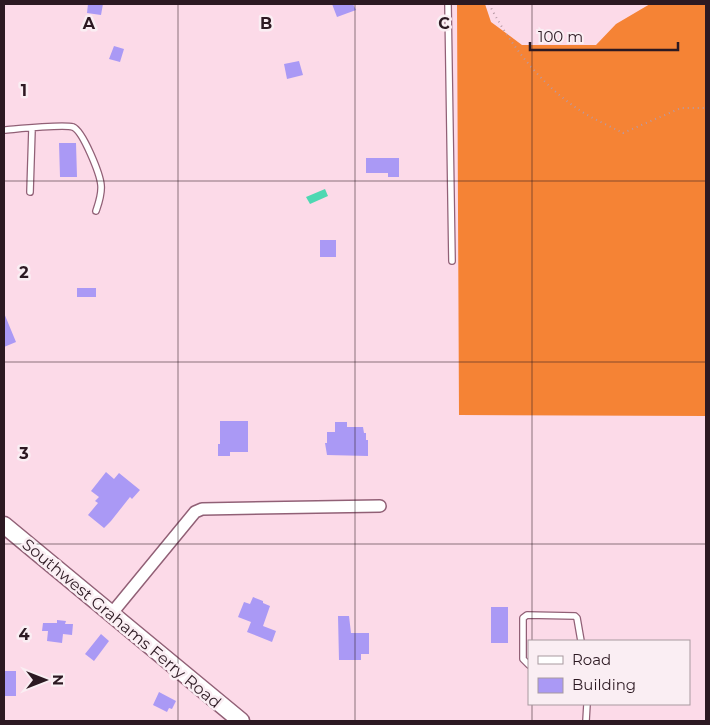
<svg xmlns="http://www.w3.org/2000/svg" width="710" height="725" viewBox="0 0 710 725" font-family="Montserrat,sans-serif">
  <style>
    .forest { fill: #f58335 }
    .water { fill: #4ed8b2 }
    .building { fill: #aa99f5 }
    .lines { fill: none; stroke-linecap: round; stroke-linejoin: round }
    .service-casing { stroke: #916076; stroke-width: 8 }
    .minor-casing { stroke: #916076; stroke-width: 14 }
    .secondary-casing { stroke: #916076; stroke-width: 19 }
    .path { stroke: #b79aa6; stroke-width: 2; stroke-dasharray: 1 4; stroke-linecap: butt }
    .service { stroke: #fff; stroke-width: 5.5 }
    .minor { stroke: #fff; stroke-width: 11 }
    .secondary { stroke: #fff; stroke-width: 16 }
    .grid { fill: none; stroke: #2c1922; stroke-width: 1; stroke-opacity: 0.55 }
    .labels { text-anchor: middle; stroke-width: 5; stroke-linejoin: round; paint-order: stroke }
    .street-label { font-size: 16px; fill: #2c1922; stroke: #faeef3 }
    .grid-label { font-size: 16px; text-anchor: middle; font-weight: bold; fill: #2c1922; stroke: #faeef3; stroke-width: 5; stroke-linejoin: round; paint-order: stroke }
  </style>
  <rect width="100%" height="100%" fill="#fcdae8"/>
  <!-- forest -->
  <path class="forest" d="M 457,4 L 485,4 L 491,22 L 522,45 L 596,45 L 616,24 L 650,4 L 706,4 L 706,416 L 459,415 Z"/>
  <!-- water -->
  <path class="water" d="M 325,189 L 328,196 L 310,204 L 306,197 Z"/>
  <!-- building -->
  <path class="building" d="M 88,4 L 103,4 L 101,15 L 87,13 Z
    M 332,4 L 353,4 L 356,10 L 337,17 Z
    M 114,46 L 124,49 L 120,62 L 109,59 Z
    M 299,61 L 303,75 L 287,79 L 284,64 Z
    M 59,143 L 76,143 L 77,177 L 60,177 Z
    M 366,158 L 399,158 L 399,177 L 388,177 L 388,173 L 366,173 Z
    M 320,240 L 336,240 L 336,257 L 320,257 Z
    M 77,288 L 96,288 L 96,297 L 77,297 Z
    M 4,313 L 16,342 L 4,347 Z
    M 220,421 L 248,421 L 248,452 L 230,452 L 230,456 L 218,456 L 218,444 L 220,444 Z
    M 335,422 L 347,422 L 347,427 L 363,427 L 364,433 L 366,433 L 366,440 L 368,440 L 368,456 L 327,455 L 325,443 L 327,443 L 327,432 L 335,432 Z
    M 106,472 L 114,479 L 119,473 L 140,490 L 132,499 L 130,497 L 111,521 L 104,528 L 88,515 L 98,503 L 95,501 L 99,497 L 91,491 Z
    M 253,597 L 263,601 L 263,603 L 270,606 L 263,626 L 276,631 L 272,642 L 247,632 L 251,622 L 238,617 L 244,602 L 250,604 Z
    M 491,607 L 508,607 L 508,643 L 491,643 Z
    M 338,616 L 349,616 L 351,633 L 369,633 L 369,654 L 361,654 L 361,660 L 339,660 Z
    M 57,620 L 66,621 L 65,624 L 73,624 L 72,635 L 63,634 L 62,643 L 47,641 L 48,631 L 42,631 L 43,623 L 57,623 Z
    M 101,634 L 109,641 L 94,661 L 85,654 Z
    M 4,671 L 16,671 L 16,696 L 4,696 Z
    M 159,692 L 176,701 L 172,709 L 169,708 L 167,712 L 153,705 Z"/>
  <g class="lines">
    <!-- service casing -->
    <g class="service-casing">
      <path id="service" d="M 448,4 L 452,261
        M 4,130 C 17,129 63,124 73,127 C 83,131 100,174 101,185 C 102,194 99,202 96,211
        M 30,192 L 32,129
        M 529,665 L 523,659 L 523,618 L 527,615 L 575,616 L 577,618 L 581,641
        M 586,721 L 587,704"/>
    </g>
    <!-- minor casing -->
    <g class="minor-casing">
      <path id="minor" d="M 112,613 L 195,512 L 202,509 L 380,506"/>
    </g>
    <!-- secondary casing -->
    <g class="secondary-casing">
      <path id="secondary" d="M 4,525 L 241,721"/>
    </g>
    <!-- path -->
    <path class="path" d="M 489,4 C 509,43 539,82 575,107 C 590,118 608,125 623,133 L 681,108 L 706,108"/>
    <!-- service -->
    <use href="#service" class="service"/>
    <!-- minor -->
    <use href="#minor" class="minor"/>
    <!-- secondary -->
    <use href="#secondary" class="secondary"/>
  </g>
  <!-- grid -->
  <path class="grid" d="M 178,4 L 178,721M 355,4 L 355,721M 532,4 L 532,641M 4,181 L 706,181M 4,362 L 706,362M 4,544 L 706,544M 532,704 L 532,721"/>
  <g class="labels">
    <!-- street labels -->
    <g class="street-label">
      <text transform="translate(122 623) rotate(40)" y="6">Southwest Grahams Ferry Road</text>
    </g>
  </g>
  <g class="grid-label">
    <text x="89" y="29">A</text>
    <text x="266" y="29">B</text>
    <text x="444" y="29">C</text>
    <text x="24" y="96">1</text>
    <text x="24" y="278">2</text>
    <text x="24" y="459">3</text>
    <text x="24" y="640">4</text>
  </g>
  <!-- border -->
  <rect width="710" height="725" fill="none" stroke="#2c1922" stroke-width="10"/>
  <!-- legend -->
  <rect x="528" y="640" width="162" height="65" fill="#faeef3" stroke="#a8999f"/>
  <rect x="538" y="656" width="25" height="8" fill="#ffffff" stroke="#a8999f"/>
  <text x="572" y="665" font-size="15" fill="#2c1922">Road</text>
  <rect x="538" y="678" width="25" height="15" fill="#aa99f5" stroke="#a8999f"/>
  <text x="572" y="690" font-size="15" fill="#2c1922">Building</text>
  <!-- north arrow -->
  <g transform="translate(45 680) rotate(90)" stroke="#faeef3" stroke-width="4" paint-order="stroke">
  <path d="M0-4L9 19L0 12L-9 19Z" fill="#2c1922"/>
  <text y="-8" font-size="14" font-weight="bold" text-anchor="middle" fill="#2c1922">N</text>
  </g>
  <!-- scale -->
  <path d="M530 42v8h148v-8" fill="none" stroke="#2c1922" stroke-width="2.5"/>
  <text x="538" y="42" font-size="15" fill="#2c1922" stroke="#faeef3" stroke-width="4" paint-order="stroke">100 m</text>
</svg>
